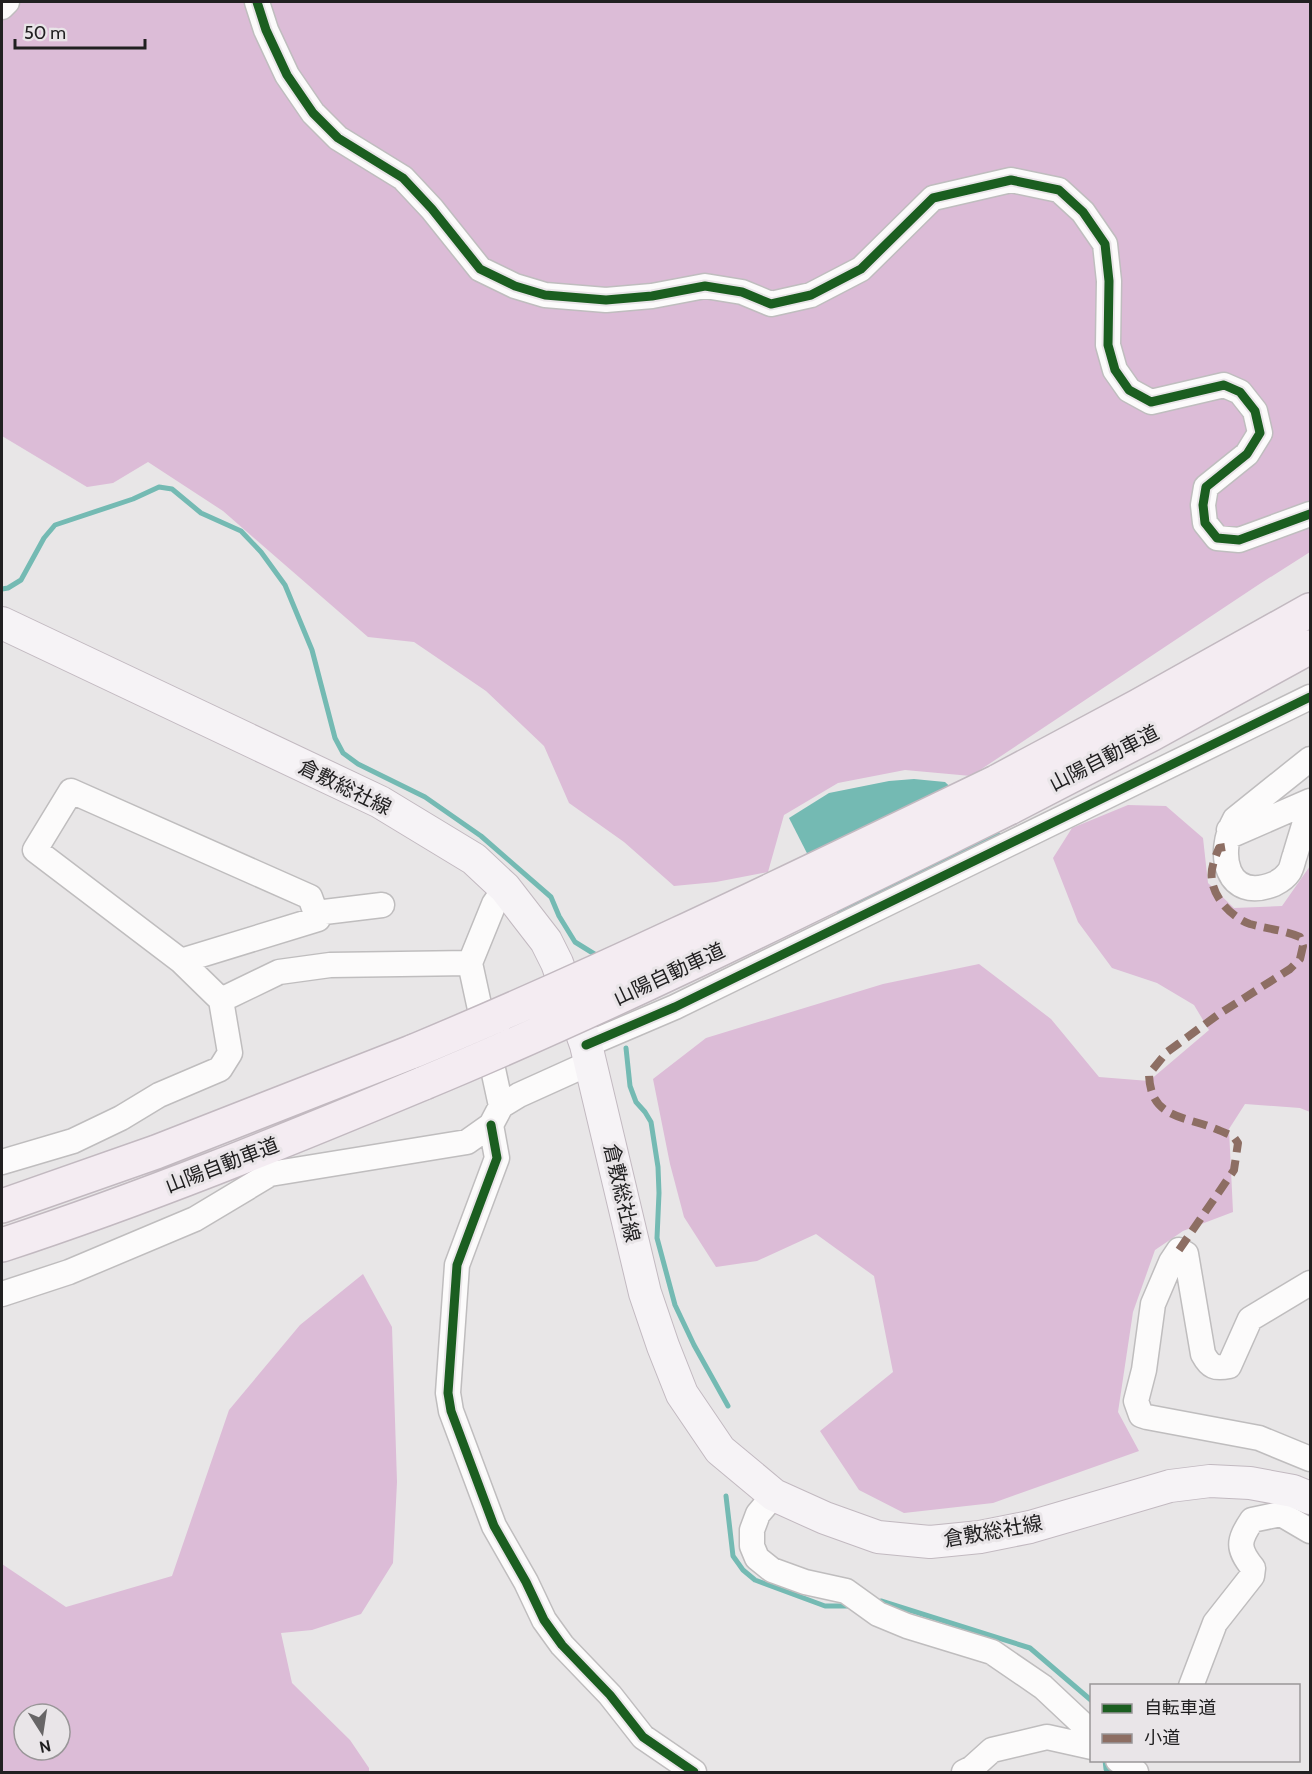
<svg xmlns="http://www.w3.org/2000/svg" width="1312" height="1774" viewBox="0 0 1312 1774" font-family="Cabin,'Noto Sans JP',sans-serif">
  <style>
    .forest { fill: #dcbcd7; fill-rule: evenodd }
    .water { fill: #74bab3 }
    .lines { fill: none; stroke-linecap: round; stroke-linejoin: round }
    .stream { stroke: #74bab3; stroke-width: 5 }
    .minor-casing { stroke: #bfbdbe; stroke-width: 27 }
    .major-casing { stroke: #c2b9c0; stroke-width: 34 }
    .highway-casing { stroke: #c2b9c0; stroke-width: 36 }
    .minor { stroke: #fcfbfb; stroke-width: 24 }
    .major { stroke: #f6f3f6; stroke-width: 32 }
    .highway { stroke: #f4ecf2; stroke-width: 33 }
    .highway-bridge-casing { stroke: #c2b9c0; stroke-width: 36; stroke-linecap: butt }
    .highway-bridge { stroke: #f4ecf2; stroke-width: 33 }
    .quiet { stroke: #8d6e63; stroke-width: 8; stroke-dasharray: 15 8; stroke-linecap: butt }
    .cycleway-casing { stroke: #e9e5e8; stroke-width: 13 }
    .cycleway { stroke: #1b5e20; stroke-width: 9 }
    .labels { text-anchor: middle; stroke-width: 6; stroke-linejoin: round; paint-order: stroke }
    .street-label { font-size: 20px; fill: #212021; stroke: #e9e5e8 }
  </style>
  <rect width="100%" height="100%" fill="#e8e6e7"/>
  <!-- forest -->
  <path class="forest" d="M 2,2 L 1310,2 L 1310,552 L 1258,585 L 971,776 L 905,770 L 838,783 L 784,815 L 768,872 L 716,882 L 674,886 L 624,842 L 569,803 L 544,746 L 486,691 L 414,642 L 368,637 L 223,511 L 148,462 L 113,483 L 87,487 L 2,436 Z
    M 1128,805 L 1166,806 L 1203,838 L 1208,883 L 1234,908 L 1282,906 L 1310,866 L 1310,1112 L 1300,1108 L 1245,1104 L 1229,1129 L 1233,1212 L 1183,1231 L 1155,1250 L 1133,1312 L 1118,1412 L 1139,1451 L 993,1503 L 904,1513 L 859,1490 L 820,1431 L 893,1372 L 874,1276 L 816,1234 L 757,1261 L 716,1267 L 684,1217 L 670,1164 L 653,1079 L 706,1038 L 883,984 L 979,964 L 1051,1019 L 1099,1077 L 1149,1081 L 1209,1030 L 1194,1005 L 1157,983 L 1112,968 L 1078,922 L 1053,858 L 1072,828 Z
    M 363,1274 L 392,1327 L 397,1482 L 393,1563 L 361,1614 L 312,1630 L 281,1633 L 292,1683 L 350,1740 L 369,1768 L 369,1772 L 2,1772 L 2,1564 L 66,1607 L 172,1576 L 229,1410 L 300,1325 ZM 24,1714 L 60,1714 L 60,1750 L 24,1750 Z"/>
  <!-- water -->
  <path class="water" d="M 914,779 L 945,782 L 1003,836 L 839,916 L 789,818 L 829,793 L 889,781 Z"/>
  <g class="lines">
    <!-- stream -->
    <path class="stream" d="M 2,589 L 8,588 L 21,580 L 44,538 L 55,525 L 133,499 L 159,487 L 172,489 L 201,513 L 241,531 L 261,552 L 285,585 L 312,650 L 335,738 L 343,753 L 358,764 L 425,797 L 481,836 L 551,897 L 559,916 L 575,942 L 596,955 L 598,958
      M 626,1048 L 630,1086 L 636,1102 L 645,1112 L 651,1122 L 658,1167 L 659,1193 L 657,1238 L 675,1305 L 694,1345 L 728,1406
      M 726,1496 L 733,1556 L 743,1570 L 755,1580 L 825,1606 L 849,1606
      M 881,1601 L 1030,1648 L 1092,1701
      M 1105,1760 L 1106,1769 L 1108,1772"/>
    <!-- minor casing -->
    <g class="minor-casing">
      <path id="minor" d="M 257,2 L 266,30 L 287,75 L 313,113 L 338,138 L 403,178 L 432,209 L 480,269 L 515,286 L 545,295 L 606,300 L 652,296 L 705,286 L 742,292 L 771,304 L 811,295 L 861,269 L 933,198 L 1011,180 L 1059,190 L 1083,212 L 1105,244 L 1109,281 L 1108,345 L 1115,370 L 1129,390 L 1151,402 L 1224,385 L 1240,392 L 1255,411 L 1260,433 L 1247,454 L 1206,487 L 1203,505 L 1205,523 L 1217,538 L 1239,540 L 1310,514
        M 2,7 L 7,2
        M 1310,759 L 1235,819 C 1216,853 1226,903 1274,884 C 1280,881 1285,878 1289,872 C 1292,868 1293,860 1295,855 C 1300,838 1305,822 1310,806
        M 71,791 L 310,897 L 318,919 L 181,961 L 35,850 Z
        M 1229,830 L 1232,835 L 1310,801
        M 316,913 L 382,905
        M 221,1000 L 279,972 L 330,965 L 470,963
        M 586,1045 L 675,1007 L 1310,697
        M 501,1106 L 470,963 L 494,904 L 505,888
        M 491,1125 L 497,1158 L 457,1265 L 448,1393 L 451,1411 L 494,1526 L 526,1582 L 544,1620 L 562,1645 L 610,1695 L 643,1737 L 694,1772
        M 2,1162 L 73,1141 L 121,1118 L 159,1095 L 220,1069 L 230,1053 L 221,1000 L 181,961
        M 1310,1283 L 1250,1319 L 1229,1366 C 1215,1369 1210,1367 1203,1354 L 1186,1254 L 1179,1250 L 1171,1262 L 1153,1304 L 1144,1370 L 1136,1401 L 1141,1415 L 1147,1417 L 1259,1438 L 1310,1459
        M 2,1294 L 69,1272 L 195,1219 L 270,1174 L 467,1142 L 491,1125 L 501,1106 L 519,1095 L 592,1062
        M 774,1495 L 758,1514 L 752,1530 L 752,1546 L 757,1558 L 772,1570 L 805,1582 L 846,1591 L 878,1614 L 907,1626 L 992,1652 L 1043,1687 L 1092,1733
        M 1191,1686 L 1215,1623 L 1252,1576 L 1253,1568 C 1237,1548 1238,1541 1252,1520 L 1281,1514 L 1310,1531
        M 1118,1760 L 1136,1772
        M 964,1772 L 972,1768 L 992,1750 L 1047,1737 L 1092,1747"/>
    </g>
    <!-- major casing -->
    <g class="major-casing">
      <path id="major" d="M 2,623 L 380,802 L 474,859 L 505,888 L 546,941 L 557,963 L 586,1045 L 645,1293 L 663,1346 L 682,1394 L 720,1450 L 774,1495 L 825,1518 L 878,1537 L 930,1542 L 980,1537 L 1030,1527 L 1170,1486 L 1210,1481 L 1250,1483 L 1293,1491 L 1310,1498"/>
    </g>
    <!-- highway casing -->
    <g class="highway-casing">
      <path id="highway" d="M 996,782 L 1138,706 L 1310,610
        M 1009,808 L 1152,734 L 1310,647
        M 2,1206 L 156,1152 L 414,1051
        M 2,1245 C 145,1198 285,1141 424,1083"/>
    </g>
    <!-- minor -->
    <use href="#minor" class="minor"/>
    <!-- major -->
    <use href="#major" class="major"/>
    <!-- highway -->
    <use href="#highway" class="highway"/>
    <!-- highway-bridge casing -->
    <g class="highway-bridge-casing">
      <path id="highway-bridge" d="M 414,1051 C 611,969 803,875 996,782
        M 424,1083 C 623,1000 816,903 1009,808"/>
    </g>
    <!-- highway-bridge -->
    <use href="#highway-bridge" class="highway-bridge"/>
    <!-- quiet -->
    <path class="quiet" d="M 1179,1250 L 1234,1170 L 1238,1143 L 1233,1136 C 1223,1132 1212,1127 1202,1124 C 1172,1115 1150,1111 1149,1074 L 1167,1052 L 1219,1014 L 1290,969 L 1300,959 L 1303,946 L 1300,937 C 1284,930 1267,929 1250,924 C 1233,918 1214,899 1212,880 C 1210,869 1215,858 1219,848 L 1225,847"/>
    <!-- cycleway casing -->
    <g class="cycleway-casing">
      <path id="cycleway" d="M 257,2 L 266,30 L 287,75 L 313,113 L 338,138 L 403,178 L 432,209 L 480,269 L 515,286 L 545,295 L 606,300 L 652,296 L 705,286 L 742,292 L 771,304 L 811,295 L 861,269 L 933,198 L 1011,180 L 1059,190 L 1083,212 L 1105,244 L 1109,281 L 1108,345 L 1115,370 L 1129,390 L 1151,402 L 1224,385 L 1240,392 L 1255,411 L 1260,433 L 1247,454 L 1206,487 L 1203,505 L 1205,523 L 1217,538 L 1239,540 L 1310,514
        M 586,1045 L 675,1007 L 1310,697
        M 491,1125 L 497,1158 L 457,1265 L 448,1393 L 451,1411 L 494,1526 L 526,1582 L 544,1620 L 562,1645 L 610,1695 L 643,1737 L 694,1772"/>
    </g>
    <!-- cycleway -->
    <use href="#cycleway" class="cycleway"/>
  </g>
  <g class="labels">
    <!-- street labels -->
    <g class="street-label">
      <text transform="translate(1104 758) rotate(-27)" y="7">山陽自動車道</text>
      <text transform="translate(345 787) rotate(26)" y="7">倉敷総社線</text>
      <text transform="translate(669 974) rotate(-25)" y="7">山陽自動車道</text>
      <text transform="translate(222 1165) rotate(-21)" y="7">山陽自動車道</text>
      <text transform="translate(622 1193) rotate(77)" y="7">倉敷総社線</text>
      <text transform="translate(993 1531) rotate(-10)" y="7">倉敷総社線</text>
    </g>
  </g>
  <!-- border -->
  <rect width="1312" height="1774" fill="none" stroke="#212021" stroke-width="6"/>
  <!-- legend -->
  <rect x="1090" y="1684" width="210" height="78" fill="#e9e5e8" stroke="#999698" stroke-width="1.5"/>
  <rect x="1102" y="1704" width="30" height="9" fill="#1b5e20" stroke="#999698" stroke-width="1.5"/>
  <text x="1144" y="1714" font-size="18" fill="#212021">自転車道</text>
  <rect x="1102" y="1734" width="30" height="9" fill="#8d6e63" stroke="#999698" stroke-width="1.5"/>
  <text x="1144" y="1744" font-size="18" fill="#212021">小道</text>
  <!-- north arrow -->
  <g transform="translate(42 1732) rotate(168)"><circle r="28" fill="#e9e5e8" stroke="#999698" stroke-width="1.5"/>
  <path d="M0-4.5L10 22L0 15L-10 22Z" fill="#676566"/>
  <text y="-9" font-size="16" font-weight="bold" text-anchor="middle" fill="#212021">N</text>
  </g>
  <!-- scale -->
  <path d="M15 39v9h130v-9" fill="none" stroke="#212021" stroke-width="3"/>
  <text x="24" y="39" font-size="18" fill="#212021" stroke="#e9e5e8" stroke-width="4.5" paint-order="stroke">50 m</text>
</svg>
